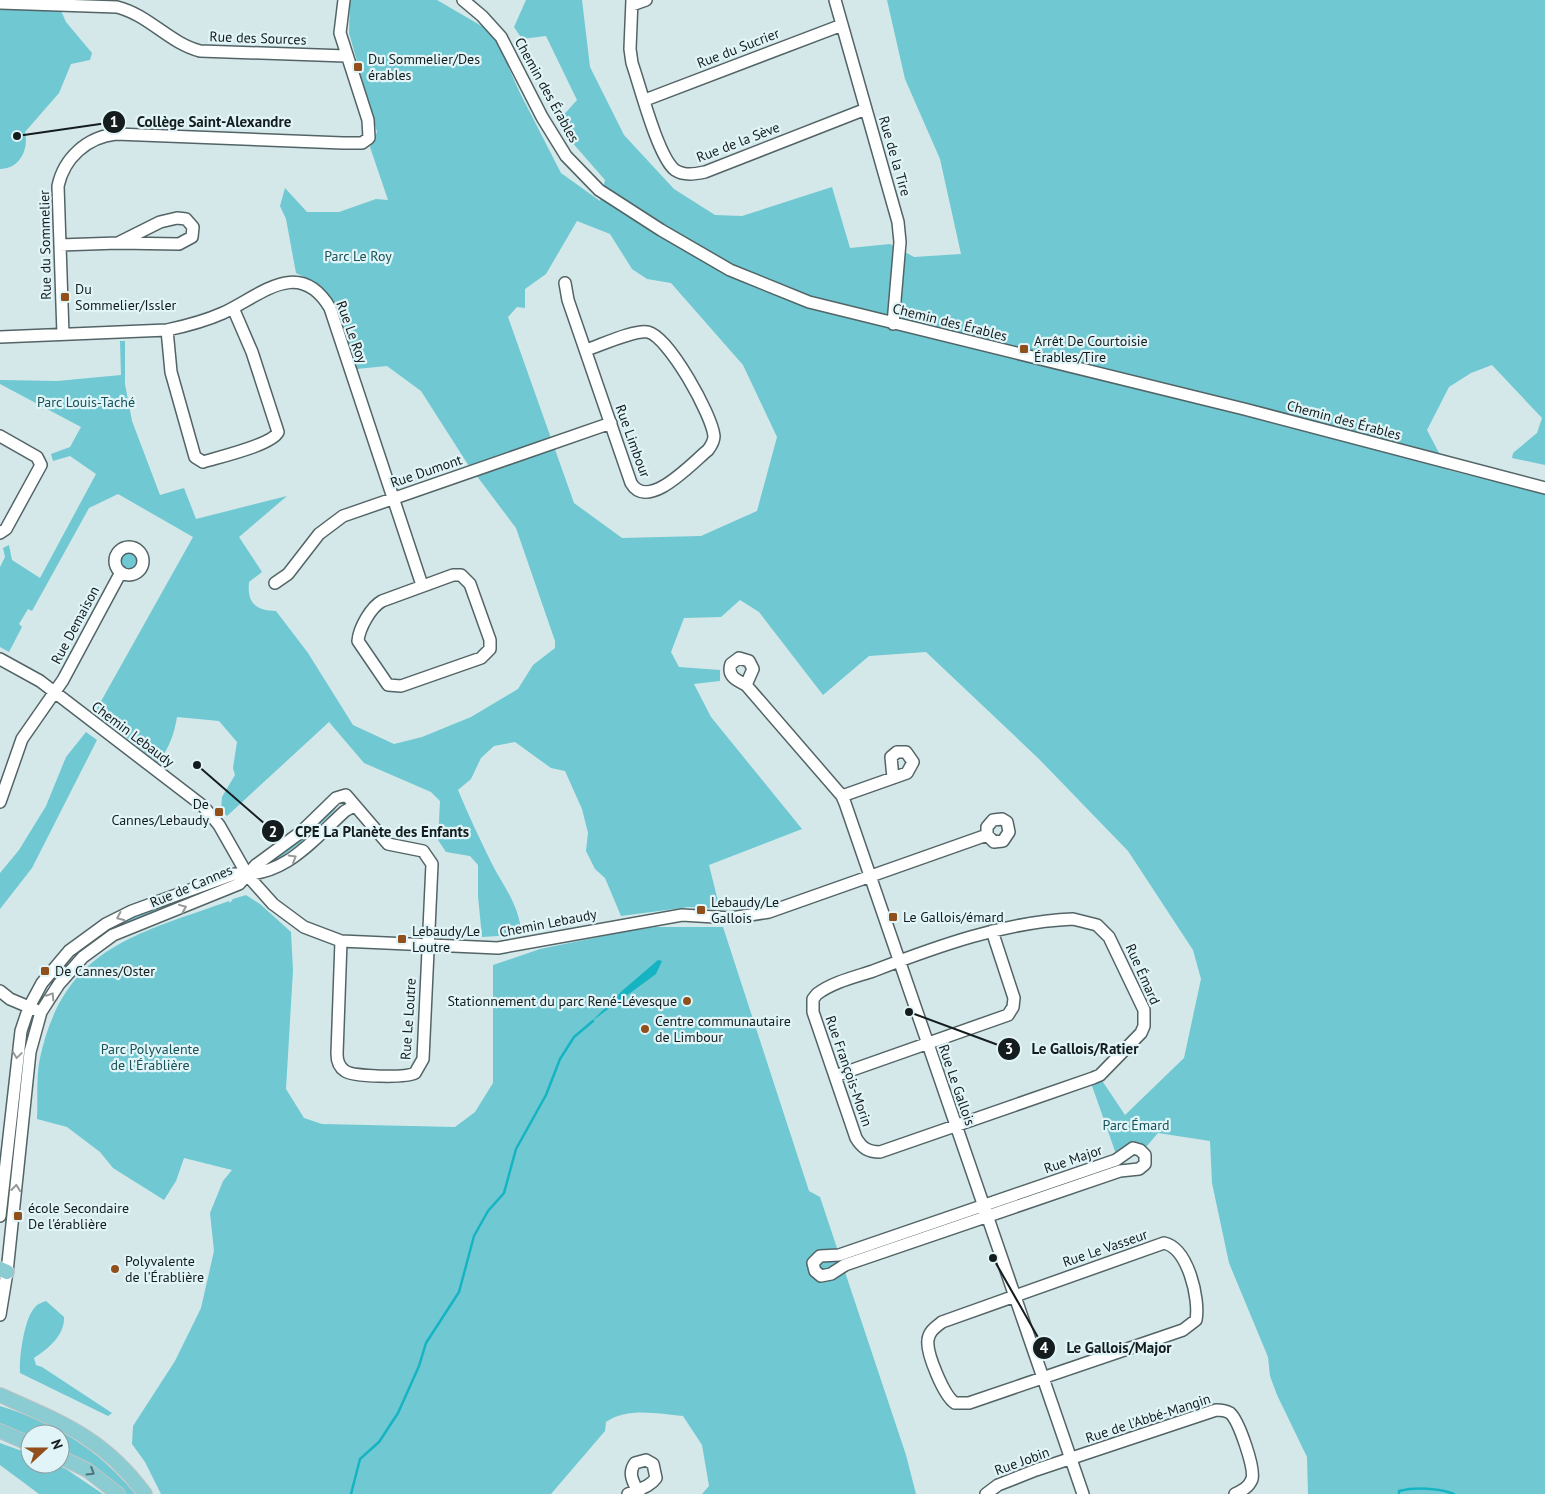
<svg xmlns="http://www.w3.org/2000/svg" width="1545" height="1494" viewBox="0 0 1545 1494" font-family="'PT Sans',sans-serif">
  <style>
    .green { fill: #6fc8d2; fill-rule: evenodd }
    .water { fill: #16b4c3 }
    .lines { fill: none; stroke-linecap: round; stroke-linejoin: round }
    .stream { stroke: #16b4c3; stroke-width: 2.5 }
    .minor-casing { stroke: #536466; stroke-width: 14 }
    .major-casing { stroke: #c2c4c4; stroke-width: 16 }
    .minor { stroke: #fff; stroke-width: 11 }
    .major { stroke: #8bcbd2; stroke-width: 14 }
    .oneway { stroke: #969999 }
    .oneway2 { stroke: #507478 }
    .poi-dot { fill: #904f1b; stroke: #e1f5f8; stroke-width: 2 }
    .labels { text-anchor: middle; stroke-width: 4.5; stroke-linejoin: round; paint-order: stroke }
    .street-label { font-size: 14px; fill: #151c1d; stroke: #e1f5f8 }
    .poi-label { font-size: 14px; fill: #151c1d; stroke: #e1f5f8; text-anchor: start }
    .park-label { font-size: 14px; fill: #185258; stroke: #e1f5f8 }
    .leader { fill: none; stroke: #151c1d; stroke-width: 2 }
    .callout-dot { fill: #151c1d; stroke: #e1f5f8; stroke-width: 2 }
    .mark-label { font-size: 15px; text-anchor: middle; font-weight: bold; fill: #fff }
    .callout-label { font-size: 15px; text-anchor: middle; font-weight: bold; fill: #151c1d; stroke: #e1f5f8; stroke-width: 4.5; stroke-linejoin: round; paint-order: stroke }
  </style>
  <rect width="100%" height="100%" fill="#d4e8ea"/>
  <!-- green -->
  <path class="green" d="M 350,0 L 437,0 L 485,28 L 499,45 L 519,91 L 561,173 L 600,201 L 605,180 L 570,140 L 560,119 L 577,100 L 546,36 L 522,39 L 514,27 L 526,0 L 582,0 L 590,67 L 624,135 L 674,189 L 715,215 L 742,216 L 832,187 L 850,248 L 890,244 L 914,257 L 961,254 L 940,159 L 905,79 L 887,0 L 1545,0 L 1545,465 L 1512,458 L 1513,453 L 1537,433 L 1542,418 L 1492,365 L 1471,373 L 1449,387 L 1427,430 L 1448,470 L 1545,494 L 1545,1494 L 1308,1494 L 1307,1457 L 1277,1395 L 1270,1376 L 1268,1357 L 1229,1263 L 1212,1183 L 1210,1141 L 1158,1133 L 1146,1147 L 1141,1143 L 1133,1141 L 1116,1154 L 1091,1083 L 1101,1079 L 1125,1115 L 1184,1058 L 1201,979 L 1193,950 L 1128,851 L 1039,759 L 926,652 L 869,656 L 823,695 L 759,612 L 740,600 L 721,617 L 684,618 L 671,652 L 679,667 L 720,670 L 720,681 L 694,684 L 711,717 L 802,829 L 709,865 L 720,909 L 689,907 L 621,916 L 605,878 L 595,869 L 586,851 L 588,833 L 582,809 L 565,771 L 551,768 L 515,742 L 494,746 L 481,758 L 471,779 L 458,790 C 468,815 480,839 492,864 C 504,887 518,904 521,930 L 512,935 L 482,937 L 478,896 L 478,865 L 470,856 L 446,852 L 438,840 L 440,801 L 431,792 L 364,763 L 329,722 L 227,816 L 221,810 L 222,797 L 235,775 L 233,768 L 237,742 L 219,721 L 177,717 C 174,735 169,748 158,763 L 95,712 L 193,537 L 118,494 L 89,508 L 32,611 L 28,609 L 19,624 L 22,627 L 9,652 L 0,647 L 0,567 L 5,557 L 3,548 L 9,545 L 12,560 L 40,578 L 96,474 L 70,456 L 53,461 L 51,454 L 70,447 L 81,427 L 0,384 L 0,380 L 57,381 L 121,375 L 120,341 L 125,341 L 125,384 L 132,421 L 160,495 L 184,488 L 196,519 L 287,496 L 239,537 L 262,572 L 249,582 C 247,603 255,610 276,611 L 308,653 L 353,725 L 394,744 L 422,737 L 471,717 L 518,689 L 533,665 L 555,648 L 555,641 L 516,528 L 467,463 L 421,391 L 387,366 L 356,369 L 338,308 L 321,286 L 296,273 L 286,219 L 280,206 L 285,188 L 307,212 L 339,212 L 376,199 L 388,200 L 370,147 L 377,132 L 349,33 ZM 577,221 L 610,234 L 632,269 L 647,279 L 671,283 L 743,365 L 777,437 L 757,511 L 701,536 L 622,538 L 574,503 L 508,317 L 517,307 L 525,308 L 525,289 L 546,274 Z
    M 0,3 L 59,6 L 66,22 L 92,53 L 90,60 L 71,64 L 59,93 L 25,132 C 29,149 20,169 0,169 Z
    M120 561a9 9 0 1 1 18 0a9 9 0 1 1-18 0Z
    M 86,732 L 97,740 L 32,868 L 0,909 L 0,873 L 19,850 L 46,806 L 66,757 Z
    M 335,806 L 337,806 L 334,811 L 304,840 L 272,864 L 269,864 Z
    M 246,895 L 260,904 L 291,932 L 293,970 L 286,1089 L 304,1118 L 322,1124 L 455,1127 L 475,1112 L 493,1083 L 493,965 L 540,949 L 623,932 L 655,927 L 723,927 L 809,1191 L 820,1197 L 906,1455 L 916,1494 L 702,1494 L 709,1486 L 702,1445 L 683,1416 C 658,1414 628,1407 606,1422 L 605,1431 L 551,1494 L 161,1494 L 145,1462 L 132,1444 L 133,1426 L 175,1361 L 201,1308 L 214,1251 L 210,1213 L 223,1181 L 232,1170 L 184,1158 L 176,1181 L 164,1200 L 113,1168 L 100,1152 L 67,1127 L 37,1119 C 38,1100 36,1077 40,1058 C 64,948 134,935 229,901 L 230,903 L 233,899 Z
    M 188,899 L 125,925 L 47,994 C 48,986 55,978 61,972 C 92,932 140,912 188,899 Z
    M 46,1301 L 64,1317 C 65,1335 48,1349 34,1358 L 36,1365 L 42,1367 L 112,1413 L 108,1416 L 20,1373 C 19,1358 24,1317 36,1306 C 38,1304 43,1302 46,1301 Z
    M 0,1406 C 54,1423 99,1449 135,1494 L 124,1494 L 60,1452 L 60,1434 L 30,1434 L 30,1439 L 0,1426 Z
    M 0,1443 L 30,1454 L 30,1464 L 55,1464 L 66,1469 L 103,1494 L 39,1494 L 0,1465 Z"/>
  <!-- water -->
  <path class="water" d="M 658,960 L 662,961 L 656,974 L 592,1021 L 623,990 Z"/>
  <g class="lines">
    <!-- stream -->
    <path class="stream" d="M 351,1494 L 360,1459 L 379,1442 L 398,1413 L 419,1366 L 426,1343 L 459,1292 L 474,1236 L 488,1211 L 504,1193 L 516,1149 L 546,1095 L 560,1059 L 574,1037 L 593,1021
      M 1399,1494 L 1399,1491 C 1415,1487 1439,1488 1454,1494"/>
    <!-- minor casing -->
    <g class="minor-casing">
      <path id="minor" d="M 463,0 L 482,16 L 501,37 L 542,117 L 566,156 L 599,190 L 661,230 L 730,270 L 809,302 L 1244,409 L 1545,488
        M 632,0 L 630,49 L 632,63 C 640,86 658,157 675,170 C 684,176 695,174 705,172 L 866,109
        M 835,0 L 898,222 L 900,242 L 893,324
        M 0,3 L 117,7 C 149,15 169,43 200,51 L 346,56
        M 632,5 L 646,0
        M 645,100 L 842,25
        M 60,245 L 118,243 L 179,244 L 192,237 L 193,227 L 186,219 L 177,218 L 160,222 L 118,243
        M 565,283 L 568,300 L 631,483 C 648,512 692,463 708,450 C 711,446 714,442 714,436 C 712,415 669,337 648,332 C 635,329 599,346 586,350
        M 167,330 L 171,372 L 195,457 L 203,462 C 219,457 272,445 278,432 L 252,352 L 233,308
        M 63,334 L 58,186 C 64,158 87,137 116,134 L 343,143 L 362,143 L 369,138 L 368,120 L 340,33 L 344,0
        M 0,337 L 167,330 C 186,326 205,321 223,313 C 260,296 299,256 330,308 L 422,585
        M 0,436 L 37,457 L 41,465 L 6,529 L 0,533
        M115 561a14 14 0 1 1 28 0a14 14 0 1 1-28 0Z
        M 453,575 L 461,575 L 470,584 L 490,640 L 490,649 L 481,658 L 401,686 L 388,685 L 358,641 C 359,628 371,607 382,601 Z
        M 275,583 L 288,574 L 319,534 L 343,516 L 611,423
        M 0,659 L 40,681 L 203,806 L 219,825 L 248,876 L 273,904 L 304,927 L 341,941 L 498,948 L 682,915 L 731,918 L 769,912 L 987,835 L 994,842 L 1003,841 L 1009,832 L 1007,822 L 1002,819 L 993,820 L 987,827 L 987,835
        M 746,685 C 736,680 727,676 731,664 L 739,658 L 749,661 L 753,669 L 746,685 L 842,796 L 845,803 L 1083,1494
        M 842,796 L 907,773 L 913,762 L 906,752 L 897,752 L 891,757 L 893,778
        M 0,802 L 22,739 L 63,680 L 121,572
        M 1073,919 L 1097,925 L 1109,937 L 1144,1010 L 1144,1026 L 1141,1033 L 1100,1075 L 1093,1078 L 880,1152 C 868,1152 862,1148 856,1138 L 813,1012 L 813,999 L 817,994 C 833,982 855,977 873,971 C 938,946 1004,922 1073,919 Z
        M 0,991 L 10,999 L 36,1010
        M 835,1076 L 1008,1015 L 1013,1007 L 1014,998 L 992,931
        M 1133,1148 L 1140,1150 L 1145,1155 L 1145,1164 L 1139,1169 L 1120,1171 L 845,1265 L 831,1274 L 821,1276 L 815,1271 L 813,1263 L 820,1256 L 839,1255 L 1116,1160 Z
        M 0,1216 L 21,1031 L 29,1007 L 42,983 L 69,951 L 106,924 L 132,911 L 234,874 C 283,879 312,841 345,811 L 354,806
        M 1164,1243 C 1188,1248 1200,1299 1196,1320 L 1183,1330 L 969,1403 L 955,1403 C 944,1396 926,1353 928,1340 C 929,1331 936,1327 942,1322 Z
        M 0,1315 L 7,1272 L 30,1052 L 41,1012 L 59,984 L 83,957 L 113,935 L 239,884 L 256,865 L 301,832 L 336,798 L 346,795 L 388,844 L 423,851 L 432,864 L 423,1059 L 415,1073 C 406,1078 353,1077 345,1071 C 339,1067 337,1061 337,1054 L 341,941
        M 628,1494 C 638,1489 649,1488 656,1478 L 653,1464 L 646,1460 L 635,1463 C 627,1474 634,1483 639,1494
        M 986,1494 L 998,1485 L 1036,1470 L 1216,1410 C 1221,1410 1225,1410 1230,1413 C 1239,1421 1255,1468 1252,1479 C 1249,1487 1243,1490 1235,1494"/>
    </g>
    <!-- major casing -->
    <g class="major-casing">
      <path id="major" d="M 0,1269 L 7,1272
        M 0,1395 C 61,1422 104,1438 145,1494
        M 0,1431 L 30,1444
        M 60,1457 L 87,1470 L 118,1494"/>
    </g>
    <!-- minor -->
    <use href="#minor" class="minor"/>
    <!-- major -->
    <use href="#major" class="major"/>
  </g>
  <!-- one-way arrows -->
  <defs><path id="oneway-chevron" d="M-2-3.5L2.5 0L-2 3.5" fill="none" stroke-width="1.6" stroke-linecap="round" stroke-linejoin="round" transform="scale(1.25)"/></defs>
  <g class="oneway">
    <use href="#oneway-chevron" transform="translate(293 858) rotate(-30)"/>
    <use href="#oneway-chevron" transform="translate(183 908) rotate(-22)"/>
    <use href="#oneway-chevron" transform="translate(120 917) rotate(155)"/>
    <use href="#oneway-chevron" transform="translate(51 996) rotate(-57)"/>
    <use href="#oneway-chevron" transform="translate(17 1055) rotate(98)"/>
    <use href="#oneway-chevron" transform="translate(16 1188) rotate(-84)"/>
  </g>
  <use class="oneway2" href="#oneway-chevron" transform="translate(91 1472) rotate(32)"/>
  <!-- markers -->
  <g class="poi-dot">
    <rect x="353" y="62" width="10" height="10" rx="2.5"/>
    <rect x="60" y="292" width="10" height="10" rx="2.5"/>
    <rect x="1019" y="344" width="10" height="10" rx="2.5"/>
    <rect x="214" y="807" width="10" height="10" rx="2.5"/>
    <rect x="696" y="905" width="10" height="10" rx="2.5"/>
    <rect x="888" y="912" width="10" height="10" rx="2.5"/>
    <rect x="397" y="934" width="10" height="10" rx="2.5"/>
    <rect x="40" y="966" width="10" height="10" rx="2.5"/>
    <circle cx="687" cy="1001" r="5"/>
    <circle cx="645" cy="1029" r="5"/>
    <rect x="13" y="1211" width="10" height="10" rx="2.5"/>
    <circle cx="115" cy="1269" r="5"/>
  </g>
  <g class="labels">
    <!-- street labels -->
    <g class="street-label">
      <text transform="translate(258 38) rotate(2)" y="5">Rue des Sources</text>
      <text transform="translate(738 48) rotate(-21)" y="5">Rue du Sucrier</text>
      <text transform="translate(547 90) rotate(61)" y="5">Chemin des Érables</text>
      <text transform="translate(738 142) rotate(-21)" y="5">Rue de la Sève</text>
      <text transform="translate(895 156) rotate(74)" y="5">Rue de la Tire</text>
      <text transform="translate(45 245) rotate(-91)" y="5">Rue du Sommelier</text>
      <text transform="translate(950 322) rotate(14)" y="5">Chemin des Érables</text>
      <text transform="translate(352 332) rotate(70)" y="5">Rue Le Roy</text>
      <text transform="translate(1344 420) rotate(15)" y="5">Chemin des Érables</text>
      <text transform="translate(633 441) rotate(70)" y="5">Rue Limbour</text>
      <text transform="translate(426 471) rotate(-19)" y="5">Rue Dumont</text>
      <text transform="translate(75 625) rotate(-62)" y="5">Rue Demaison</text>
      <text transform="translate(133 734) rotate(37)" y="5">Chemin Lebaudy</text>
      <text transform="translate(191 886) rotate(-23)" y="5">Rue de Cannes</text>
      <text transform="translate(548 923) rotate(-11)" y="5">Chemin Lebaudy</text>
      <text transform="translate(1143 974) rotate(66)" y="5">Rue Émard</text>
      <text transform="translate(408 1019) rotate(-86)" y="5">Rue Le Loutre</text>
      <text transform="translate(849 1071) rotate(71)" y="5">Rue François-Morin</text>
      <text transform="translate(957 1085) rotate(71)" y="5">Rue Le Gallois</text>
      <text transform="translate(1073 1159) rotate(-19)" y="5">Rue Major</text>
      <text transform="translate(1105 1248) rotate(-19)" y="5">Rue Le Vasseur</text>
      <text transform="translate(1148 1418) rotate(-18)" y="5">Rue de l'Abbé-Mangin</text>
      <text transform="translate(1022 1461) rotate(-20)" y="5">Rue Jobin</text>
    </g>
    <!-- poi labels -->
    <g class="poi-label">
      <text x="368" y="64">Du Sommelier/Des<tspan x="368" dy="16">érables</tspan></text>
      <text x="75" y="294">Du<tspan x="75" dy="16">Sommelier/Issler</tspan></text>
      <text x="1034" y="346">Arrêt De Courtoisie<tspan x="1034" dy="16">Érables/Tire</tspan></text>
      <text x="209" y="809" text-anchor="end">De<tspan x="209" dy="16">Cannes/Lebaudy</tspan></text>
      <text x="711" y="907">Lebaudy/Le<tspan x="711" dy="16">Gallois</tspan></text>
      <text x="903" y="922">Le Gallois/émard</text>
      <text x="412" y="936">Lebaudy/Le<tspan x="412" dy="16">Loutre</tspan></text>
      <text x="55" y="976">De Cannes/Oster</text>
      <text x="677" y="1006" text-anchor="end">Stationnement du parc René-Lévesque</text>
      <text x="655" y="1026">Centre communautaire<tspan x="655" dy="16">de Limbour</tspan></text>
      <text x="28" y="1213">école Secondaire<tspan x="28" dy="16">De l'érablière</tspan></text>
      <text x="125" y="1266">Polyvalente<tspan x="125" dy="16">de l'Érablière</tspan></text>
    </g>
    <!-- park labels -->
    <g class="park-label">
      <text x="358" y="261">Parc Le Roy</text>
      <text x="86" y="407">Parc Louis-Taché</text>
      <text x="150" y="1054">Parc Polyvalente<tspan x="150" dy="16">de l'Érablière</tspan></text>
      <text x="1136" y="1130">Parc Émard</text>
    </g>
  </g>
  <!-- callouts -->
  <path class="leader" d="M17 136L114 122M197 765L273 831M909 1012L1009 1049M993 1258L1044 1348"/>
  <g class="callout-dot">
    <circle cx="17" cy="136" r="5"/>
    <circle cx="197" cy="765" r="5"/>
    <circle cx="909" cy="1012" r="5"/>
    <circle cx="993" cy="1258" r="5"/>
    <circle cx="114" cy="122" r="12"/>
    <circle cx="273" cy="831" r="12"/>
    <circle cx="1009" cy="1049" r="12"/>
    <circle cx="1044" cy="1348" r="12"/>
  </g>
  <g class="mark-label">
    <text x="114" y="127">1</text>
    <text x="273" y="837">2</text>
    <text x="1009" y="1054">3</text>
    <text x="1044" y="1353">4</text>
  </g>
  <g class="callout-label">
    <text x="214" y="127">Collège Saint-Alexandre</text>
    <text x="382" y="837">CPE La Planète des Enfants</text>
    <text x="1085" y="1054">Le Gallois/Ratier</text>
    <text x="1119" y="1353">Le Gallois/Major</text>
  </g>
  <!-- north arrow -->
  <g transform="translate(45 1449) rotate(69)"><circle r="24" fill="#e1f5f8" stroke="#8f9ea0"/>
  <path d="M0-4L9 19L0 12L-9 19Z" fill="#904f1b"/>
  <text y="-8" font-size="14" font-weight="bold" text-anchor="middle" fill="#151c1d">N</text>
  </g>
</svg>
